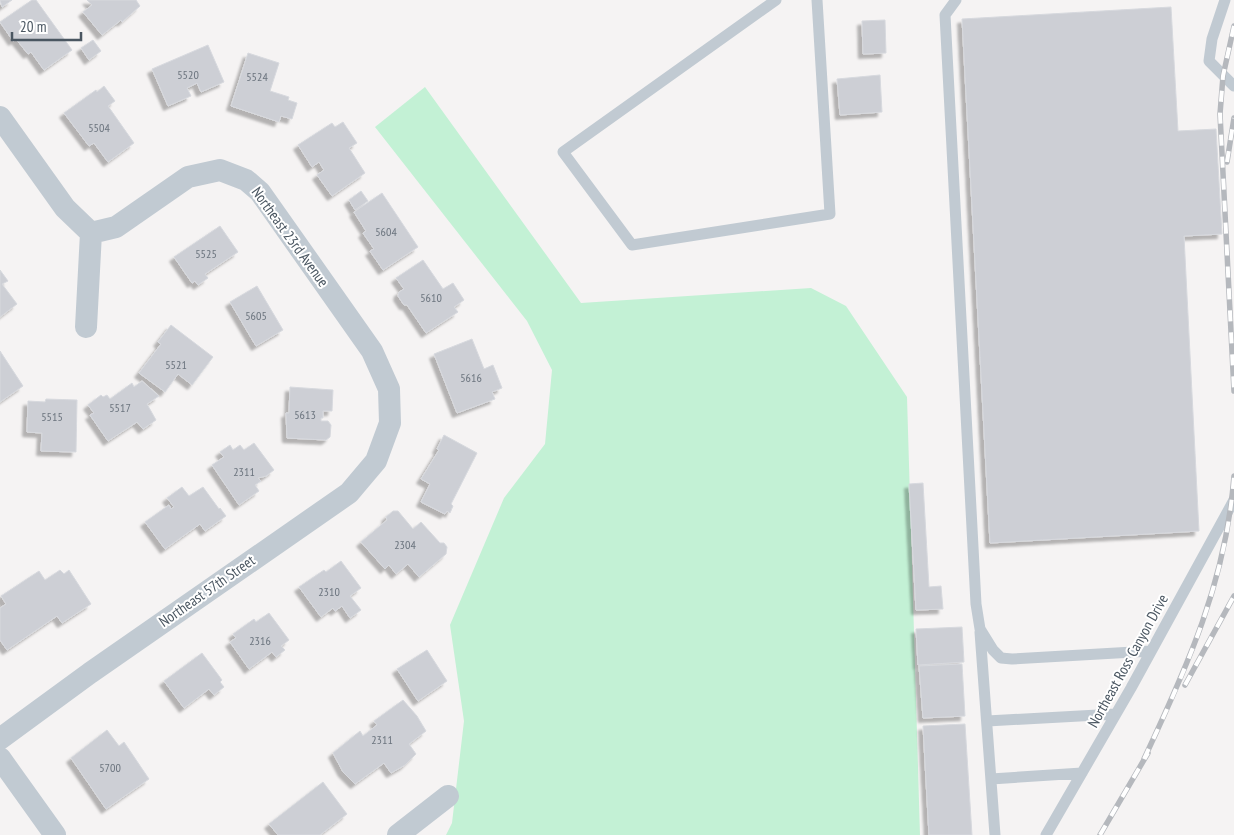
<svg xmlns="http://www.w3.org/2000/svg" width="1234" height="835" viewBox="0 0 1234 835" font-family="'PT Sans Narrow',sans-serif">
  <style>
    .green { fill: #c3f1d5 }
    .building { fill: #cdcfd5; stroke: #d7d9de; filter: url(#shadow) }
    .lines { fill: none; stroke-linecap: round; stroke-linejoin: round }
    .service { stroke: #c1cad2; stroke-width: 11 }
    .minor { stroke: #c1cad2; stroke-width: 22 }
    .rail-casing { stroke: #b5b8bd; stroke-width: 5.5 }
    .rail { stroke: #fff; stroke-width: 4; stroke-dasharray: 11; stroke-linecap: butt }
    .labels { text-anchor: middle; stroke-width: 4; stroke-linejoin: round; paint-order: stroke }
    .number-label { font-size: 12px; fill: #6b747e }
    .street-label { font-size: 15px; fill: #4a5661; stroke: #fff }
  </style>
  <defs>
    <filter id="shadow"><feDropShadow dx="-4.5" dy="4.5" stdDeviation="1" flood-color="#0004"/></filter>
  </defs>
  <rect width="100%" height="100%" fill="#f5f3f3"/>
  <!-- green -->
  <path class="green" d="M 425,87 L 581,303 L 811,288 L 846,306 L 907,397 L 920,835 L 446,835 L 452,823 L 464,721 L 450,625 L 504,498 L 545,444 L 552,370 L 527,321 L 375,127 Z"/>
  <!-- building -->
  <path class="building" d="M 0,0 L 12,0 L 2,7 Z
    M 32,0 L 36,0 L 72,50 L 44,70 L 31,52 L 28,54 L 16,39 L 13,41 L 0,22 Z
    M 87,0 L 136,0 L 140,6 L 122,22 L 121,20 L 102,35 L 83,12 L 92,5 Z
    M 1171,7 L 1178,131 L 1216,129 L 1222,234 L 1184,236 L 1199,531 L 990,543 L 962,19 Z
    M 885,20 L 886,53 L 863,54 L 862,21 Z
    M 93,40 L 101,51 L 89,60 L 81,48 Z
    M 208,45 L 224,82 L 201,92 L 197,83 L 187,88 L 191,96 L 168,106 L 152,69 Z
    M 248,53 L 279,63 L 270,91 L 289,97 L 288,100 L 297,103 L 292,119 L 281,116 L 279,122 L 231,106 Z
    M 880,75 L 882,112 L 840,115 L 837,79 Z
    M 104,86 L 115,101 L 108,106 L 134,143 L 108,162 L 94,143 L 89,146 L 64,113 L 96,90 L 97,92 Z
    M 343,122 L 357,143 L 349,148 L 365,173 L 332,196 L 317,175 L 324,170 L 319,162 L 312,167 L 298,145 L 332,123 L 335,127 Z
    M 361,191 L 368,201 L 355,210 L 349,200 Z
    M 382,193 L 418,247 L 383,270 L 370,251 L 374,249 L 363,233 L 366,231 L 354,212 Z
    M 220,226 L 238,252 L 205,274 L 208,278 L 198,285 L 195,281 L 192,283 L 174,257 Z
    M 423,260 L 443,289 L 453,283 L 464,300 L 454,307 L 458,312 L 426,333 L 407,305 L 404,305 L 398,296 L 399,292 L 404,289 L 396,278 Z
    M 0,270 L 8,281 L 2,284 L 17,304 L 0,317 Z
    M 257,286 L 283,330 L 256,346 L 230,302 Z
    M 171,325 L 213,357 L 192,385 L 178,374 L 165,392 L 139,373 L 161,344 L 158,342 Z
    M 472,339 L 484,369 L 493,365 L 502,388 L 492,392 L 495,399 L 457,413 L 434,354 Z
    M 0,351 L 23,386 L 0,402 Z
    M 142,381 L 159,396 L 147,404 L 156,420 L 143,429 L 137,422 L 108,441 L 90,415 L 94,413 L 88,405 L 101,395 L 103,397 L 107,395 L 110,399 L 132,383 L 134,387 Z
    M 290,387 L 333,390 L 332,411 L 323,411 L 323,418 L 321,418 L 321,421 L 328,421 L 331,425 L 330,437 L 326,440 L 287,438 L 286,413 L 289,413 Z
    M 46,399 L 77,400 L 76,452 L 41,451 L 42,433 L 27,432 L 28,401 L 45,402 Z
    M 444,435 L 477,453 L 451,504 L 453,506 L 450,513 L 447,511 L 445,514 L 421,502 L 430,484 L 421,479 L 439,450 L 437,449 Z
    M 254,443 L 274,470 L 266,476 L 258,478 L 261,481 L 255,485 L 259,491 L 239,505 L 212,465 L 224,457 L 220,452 L 230,445 L 233,450 L 240,445 L 244,450 Z
    M 923,483 L 929,587 L 941,586 L 943,609 L 916,610 L 909,484 Z
    M 182,487 L 189,496 L 203,487 L 219,509 L 220,508 L 226,516 L 205,531 L 200,524 L 165,549 L 145,522 L 169,505 L 171,509 L 174,507 L 167,498 Z
    M 393,511 L 398,511 L 413,529 L 421,522 L 440,543 L 444,543 L 447,547 L 446,554 L 419,577 L 408,564 L 396,574 L 389,565 L 385,569 L 361,542 L 387,520 L 386,517 Z
    M 341,561 L 361,588 L 350,596 L 361,610 L 350,618 L 342,606 L 335,611 L 333,608 L 321,617 L 299,587 L 324,570 L 326,572 Z
    M 60,570 L 64,574 L 69,570 L 91,604 L 62,623 L 57,616 L 7,650 L 0,640 L 0,608 L 6,604 L 1,596 L 39,571 L 45,580 Z
    M 269,613 L 289,640 L 281,646 L 285,650 L 276,657 L 272,652 L 249,669 L 230,642 L 236,638 L 233,634 L 254,619 L 256,622 Z
    M 962,627 L 964,662 L 918,665 L 916,629 Z
    M 427,650 L 447,681 L 418,701 L 397,669 Z
    M 202,653 L 222,680 L 220,682 L 224,687 L 214,695 L 209,689 L 184,708 L 164,681 Z
    M 962,664 L 965,716 L 923,718 L 919,666 Z
    M 403,700 L 417,716 L 426,731 L 409,744 L 416,754 L 405,765 L 391,773 L 384,763 L 355,784 L 343,772 L 333,753 L 360,731 L 363,736 L 377,725 L 374,721 Z
    M 965,724 L 972,835 L 929,835 L 923,726 Z
    M 107,730 L 119,746 L 124,742 L 149,779 L 106,809 L 71,758 Z
    M 323,782 L 347,814 L 320,835 L 278,835 L 269,824 Z"/>
  <g class="lines">
    <!-- service -->
    <path class="service" d="M 776,0 L 563,152 L 632,245 L 830,214 L 817,0
      M 956,0 L 945,15 L 976,604 L 980,629 L 993,650 L 1001,658 L 1012,659 L 1151,651
      M 1225,0 L 1212,39 L 1209,61 L 1234,86
      M 980,632 L 995,835
      M 987,721 L 1116,714
      M 991,779 L 1082,773
      M 1046,835 L 1131,688 L 1234,500"/>
    <!-- minor -->
    <path class="minor" d="M 0,117 L 65,208 L 91,233 L 116,227 L 188,177 L 220,170 L 246,180 L 260,192 L 372,351 L 389,389 L 390,423 L 376,461 L 349,493 L 90,673 L 0,739
      M 86,327 L 91,233
      M 0,758 L 55,835
      M 398,835 L 448,796"/>
    <!-- rail casing -->
    <g class="rail-casing">
      <path id="rail" d="M 1234,26 L 1223,76 L 1220,114 L 1234,391
        M 1227,162 L 1234,118
        M 1185,685 L 1234,596
        M 1144,759 C 1188,665 1226,581 1234,476
        M 1100,835 L 1148,753"/>
    </g>
    <!-- rail -->
    <use href="#rail" class="rail"/>
  </g>
  <g class="labels">
    <!-- number labels -->
    <g class="number-label">
      <text x="188" y="79">5520</text>
      <text x="257" y="81">5524</text>
      <text x="99" y="132">5504</text>
      <text x="386" y="236">5604</text>
      <text x="206" y="258">5525</text>
      <text x="431" y="302">5610</text>
      <text x="256" y="320">5605</text>
      <text x="176" y="369">5521</text>
      <text x="471" y="382">5616</text>
      <text x="120" y="412">5517</text>
      <text x="305" y="419">5613</text>
      <text x="52" y="421">5515</text>
      <text x="244" y="476">2311</text>
      <text x="405" y="549">2304</text>
      <text x="329" y="596">2310</text>
      <text x="260" y="645">2316</text>
      <text x="382" y="744">2311</text>
      <text x="110" y="772">5700</text>
    </g>
    <!-- street labels -->
    <g class="street-label">
      <text transform="translate(290 237) rotate(54)" y="5">Northeast 23rd Avenue</text>
      <text transform="translate(207 591) rotate(-35)" y="5">Northeast 57th Street</text>
      <text transform="translate(1128 661) rotate(-61)" y="5">Northeast Ross Canyon Drive</text>
    </g>
  </g>
  <!-- scale -->
  <path d="M12 32v8h69v-8" fill="none" stroke="#4a5661" stroke-width="2.5"/>
  <text x="20" y="32" font-size="15" fill="#4a5661" stroke="#ffffff" stroke-width="4" paint-order="stroke">20 m</text>
</svg>
